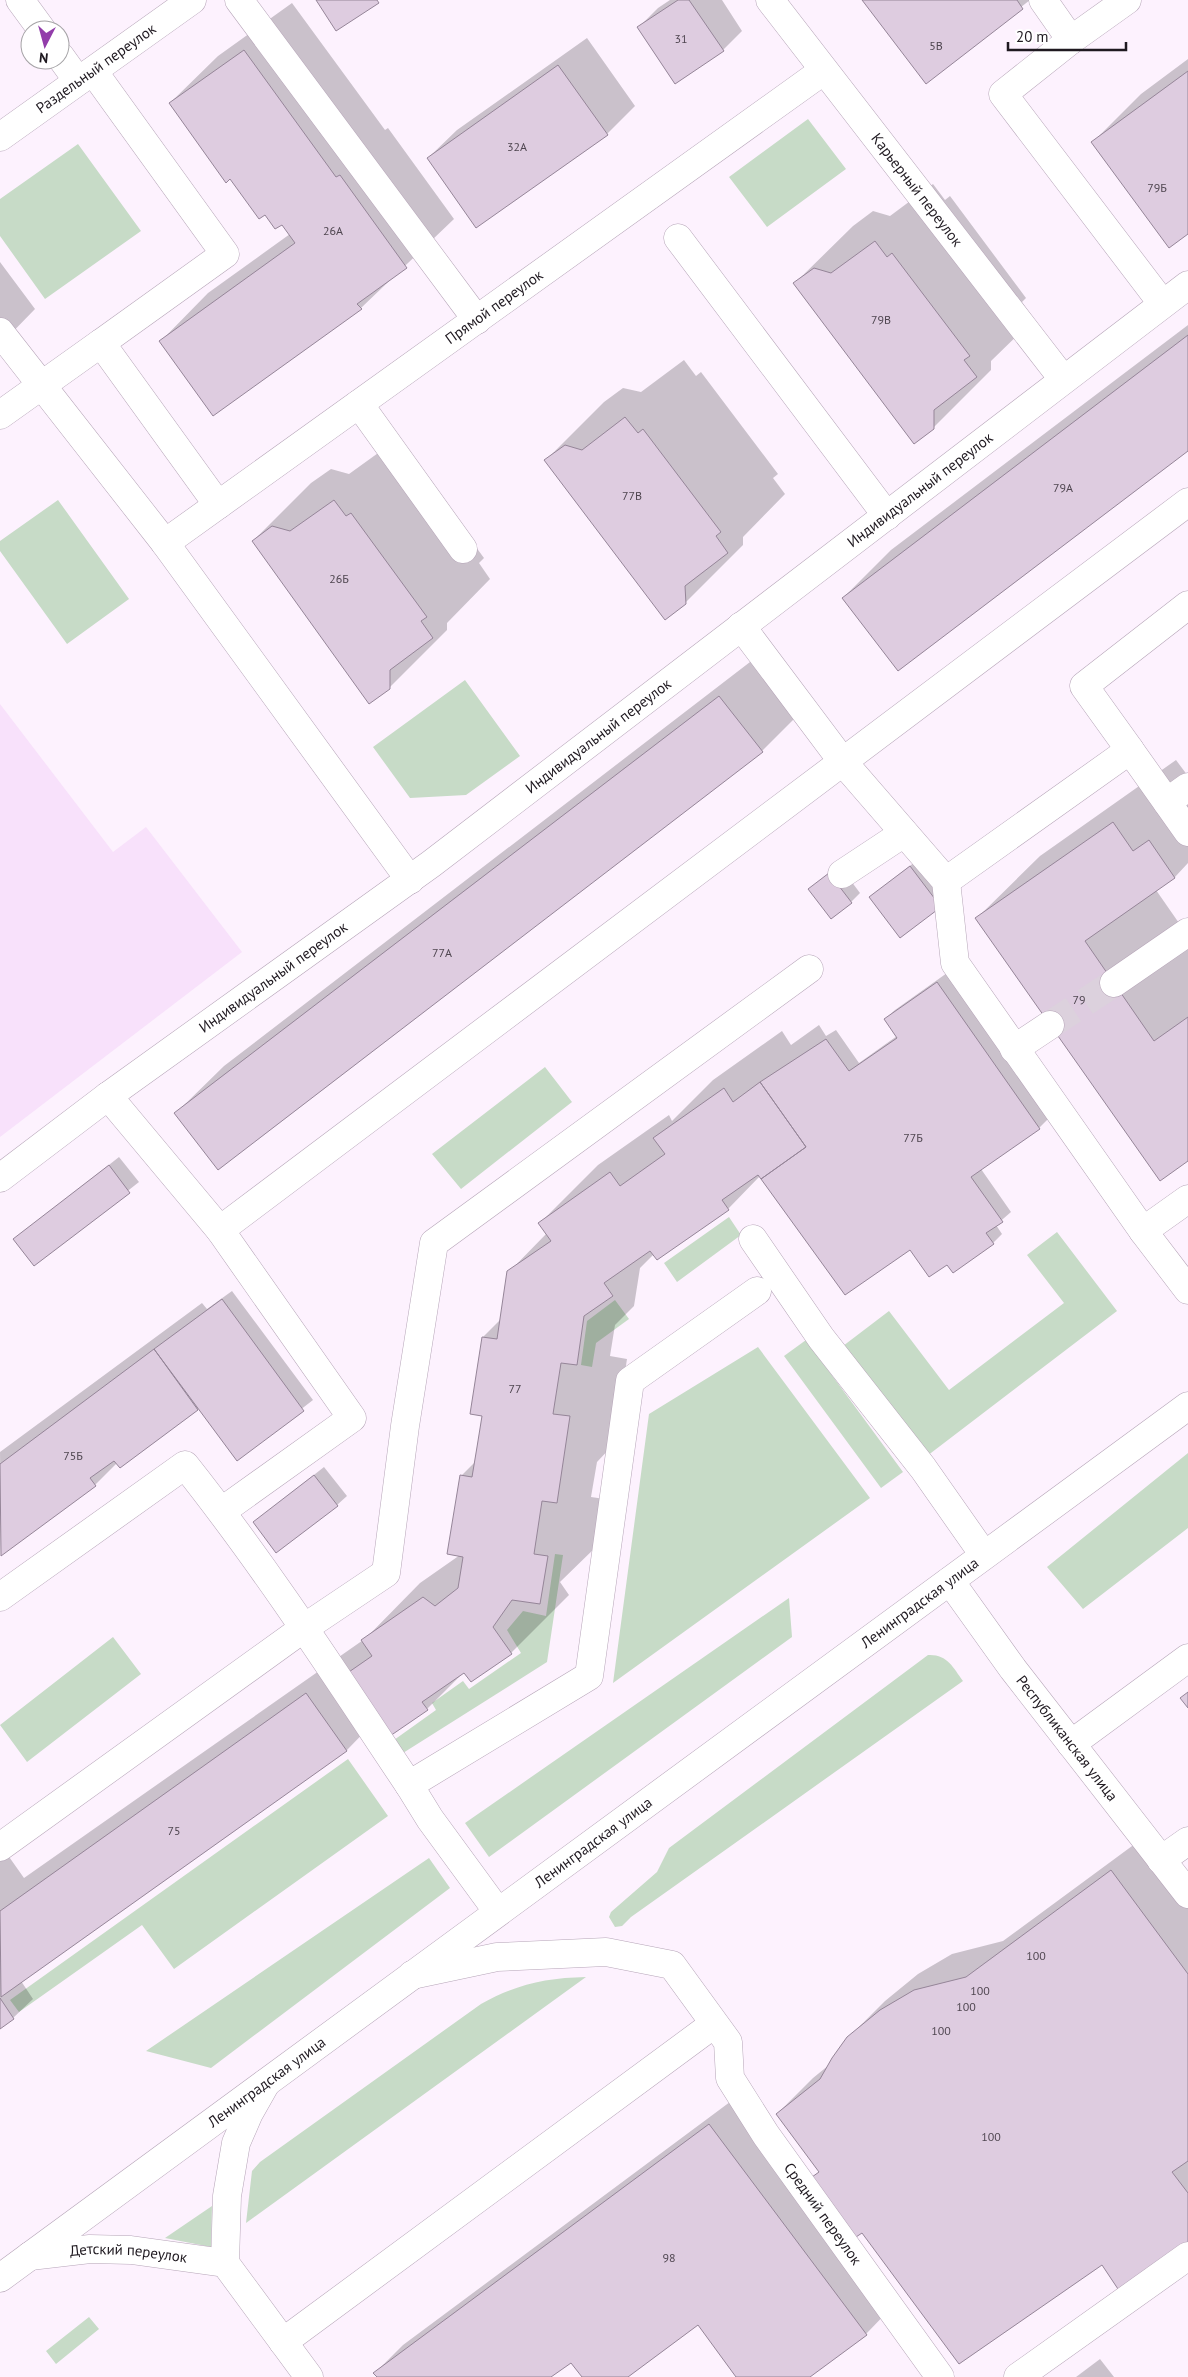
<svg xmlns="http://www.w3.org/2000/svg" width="1188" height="2377" viewBox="0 0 1188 2377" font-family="'PT Sans',sans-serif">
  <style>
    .built { fill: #f8e1fb }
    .green { fill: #c7dbc7 }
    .shadow { fill: #0003 }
    .building { fill: #decce0; stroke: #958598 }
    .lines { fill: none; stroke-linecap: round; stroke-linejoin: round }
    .minor-tunnel { stroke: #dcd1dd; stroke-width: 28; stroke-dasharray: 28 14; stroke-linecap: butt }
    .minor-casing { stroke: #b6a5b8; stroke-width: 29 }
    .major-casing { stroke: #b6a5b8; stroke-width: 29 }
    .minor { stroke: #fff; stroke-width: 28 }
    .major { stroke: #fff; stroke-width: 28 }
    .labels { text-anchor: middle; stroke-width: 4; stroke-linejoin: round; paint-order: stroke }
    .number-label { font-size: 12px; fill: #4f4650 }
    .street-label { font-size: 15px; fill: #1f1920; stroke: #fff }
  </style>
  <rect width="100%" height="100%" fill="#fdf2fe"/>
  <!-- built -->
  <path class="built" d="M 0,704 L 113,852 L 146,827 L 242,952 L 0,1137 Z"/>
  <!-- green -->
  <path class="green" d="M 808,119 L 846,169 L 767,227 L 729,177 Z
    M 78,144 L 141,231 L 45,299 L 0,236 L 0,199 Z
    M 58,500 L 129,599 L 67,644 L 0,551 L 0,541 Z
    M 465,680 L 520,756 L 466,795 L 410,798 L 373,747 Z
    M 545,1067 L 572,1102 L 461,1189 L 432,1154 Z
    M 729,1217 L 741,1235 L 677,1282 L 664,1263 Z
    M 1057,1232 L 1117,1311 L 927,1456 L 843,1346 L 889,1311 L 949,1390 L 1064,1303 L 1027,1255 Z
    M 615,1300 L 629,1319 L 596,1343 L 592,1367 L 581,1365 L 587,1321 Z
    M 806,1340 L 903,1472 L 881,1488 L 784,1356 Z
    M 758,1347 L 870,1498 L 613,1683 L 649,1414 Z
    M 1188,1453 L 1188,1528 L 1083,1609 L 1047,1567 Z
    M 555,1554 L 563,1555 L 547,1662 L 403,1753 L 394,1740 L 436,1710 L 432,1703 L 463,1681 L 469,1689 L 521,1653 L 507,1630 L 523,1611 L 546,1616 Z
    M 789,1598 L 792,1637 L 489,1857 L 465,1823 Z
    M 113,1637 L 141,1674 L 27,1762 L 0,1725 Z
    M 928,1655 C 947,1654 953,1667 963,1681 L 631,1917 L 622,1926 L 615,1927 L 609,1917 L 611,1912 L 657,1872 L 669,1848 Z
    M 348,1759 L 388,1816 L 174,1969 L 142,1925 L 19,2012 L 10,2000 Z
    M 429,1858 L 450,1888 L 211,2068 L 146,2051 Z
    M 586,1977 L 246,2223 L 252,2171 L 260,2162 L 481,2004 C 517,1984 546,1978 586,1977 Z
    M 212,2206 L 211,2247 L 165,2238 Z
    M 89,2317 L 99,2329 L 56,2364 L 46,2351 Z"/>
  <!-- shadow -->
  <path class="shadow" d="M 670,0 L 722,0 L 742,31 L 723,50 L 639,27 L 658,8 Z
    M 863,0 L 1030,0 L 926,82 Z
    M 292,3 L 385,130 L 388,128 L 454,219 L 361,308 L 161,341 L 208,293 L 290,234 L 282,223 L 265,213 L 231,178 L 170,103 L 218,56 Z
    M 587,38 L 635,106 L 607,134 L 428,158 L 457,130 Z
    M 1188,59 L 1188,232 L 1093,142 L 1141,94 Z
    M 933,184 L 945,200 L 950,196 L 1026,298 L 1022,302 L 1034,319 L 991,361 L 991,370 L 933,428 L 795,283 L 853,226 L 873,211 L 890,216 Z
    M 0,262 L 35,309 L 0,345 Z
    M 1188,325 L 1188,449 L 843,598 L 891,550 Z
    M 684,360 L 696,376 L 701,372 L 778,474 L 773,478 L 785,494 L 743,537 L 743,545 L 685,603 L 546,460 L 604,402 L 623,388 L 641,392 Z
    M 392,443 L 409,456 L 484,558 L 479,563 L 490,579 L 447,623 L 447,630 L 389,688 L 253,541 L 311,483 L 331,469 L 349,474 Z
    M 767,649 L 810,703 L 762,751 L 176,1113 L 224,1066 Z
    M 1176,760 L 1188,776 L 1188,863 L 1175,877 L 1156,890 L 1188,936 L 1188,1160 L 977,918 L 1040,856 Z
    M 920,858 L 949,897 L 940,906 L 870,897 Z
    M 839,865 L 860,893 L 851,902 L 810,889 Z
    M 947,973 L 1049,1118 L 1039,1128 L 981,1169 L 1011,1212 L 996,1225 L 1002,1234 L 993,1243 L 948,1263 L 910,1248 L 760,1176 L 728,1209 L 654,1254 L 640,1268 L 634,1306 L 615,1325 L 610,1356 L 627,1359 L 614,1444 L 597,1462 L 591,1497 L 605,1499 L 598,1545 L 560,1582 L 569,1595 L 511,1653 L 471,1681 L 464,1672 L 427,1709 L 378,1718 L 347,1750 L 21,1981 L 33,1999 L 13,2018 L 0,2027 L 0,1844 L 24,1878 L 366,1638 L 420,1583 L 460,1555 L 461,1476 L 476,1461 L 483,1415 L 483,1337 L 501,1319 L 509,1272 L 547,1233 L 540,1223 L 598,1165 L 669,1115 L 672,1121 L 713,1080 L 782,1031 L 791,1045 L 819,1025 L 826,1036 L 836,1030 L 859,1063 L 897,1036 L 885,1019 L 895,1010 Z
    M 119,1157 L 139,1182 L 35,1264 L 15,1239 Z
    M 232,1291 L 313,1400 L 237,1459 L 199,1408 L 120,1466 L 117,1463 L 95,1485 L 1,1554 L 0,1452 L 202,1303 L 207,1309 Z
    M 324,1467 L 347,1496 L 337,1505 L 254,1522 Z
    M 1147,1835 L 1188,1890 L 1188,2242 L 1102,2264 L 862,2231 L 813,2177 L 820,2171 L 777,2114 L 813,2078 L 829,2065 L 848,2038 L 885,2001 L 918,1974 L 952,1954 L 1003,1941 Z
    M 738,2096 L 894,2305 L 866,2334 L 808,2377 L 738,2377 L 698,2324 L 626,2377 L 583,2377 L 571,2361 L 549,2377 L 378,2377 L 375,2373 L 403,2345 Z
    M 1100,2359 L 1114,2377 L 1076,2377 Z"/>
  <!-- building -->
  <path class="building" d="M 316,0 L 377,0 L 379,3 L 336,31 Z
    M 678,0 L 689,0 L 724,51 L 675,84 L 637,27 Z
    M 862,0 L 1017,0 L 1023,9 L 926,84 Z
    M 244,50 L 336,177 L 340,175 L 407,268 L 357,304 L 362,309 L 213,416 L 159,341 L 295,243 L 282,225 L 275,229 L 265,215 L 259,219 L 230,179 L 226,183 L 169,103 Z
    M 558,65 L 608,135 L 476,228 L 427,158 Z
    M 1188,71 L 1188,234 L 1169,248 L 1091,142 Z
    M 875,241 L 887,257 L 892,253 L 970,356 L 964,360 L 977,377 L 934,410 L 934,429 L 914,444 L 793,283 L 814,268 L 831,273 Z
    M 1188,335 L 1188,451 L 898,671 L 842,598 Z
    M 625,417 L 638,433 L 643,429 L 721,532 L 716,536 L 728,553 L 685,586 L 686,604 L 665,620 L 544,460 L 565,445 L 582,450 Z
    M 334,500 L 346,516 L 351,513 L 427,617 L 421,621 L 433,638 L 390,670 L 390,689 L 369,704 L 252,541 L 272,526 L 290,531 Z
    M 719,696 L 763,752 L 218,1170 L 174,1113 Z
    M 1113,822 L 1133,851 L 1149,840 L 1175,878 L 1085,941 L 1154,1041 L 1188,1017 L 1188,1161 L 1160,1181 L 975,918 Z
    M 910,866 L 941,907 L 900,938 L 869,897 Z
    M 829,873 L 852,903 L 831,919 L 808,889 Z
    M 937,982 L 1040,1129 L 971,1177 L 1003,1222 L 986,1233 L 994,1244 L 953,1273 L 947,1265 L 929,1277 L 910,1250 L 845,1295 L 761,1179 L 806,1147 L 760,1082 L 826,1039 L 849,1071 L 897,1038 L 884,1019 Z
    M 760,1082 L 806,1147 L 761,1179 L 758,1175 L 722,1200 L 729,1210 L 657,1260 L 650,1251 L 604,1283 L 613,1296 L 584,1316 L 577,1365 L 561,1363 L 553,1414 L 570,1416 L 557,1503 L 542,1501 L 534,1554 L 548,1556 L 540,1604 L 512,1600 L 493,1627 L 512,1654 L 471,1682 L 464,1673 L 422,1702 L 428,1710 L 390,1736 L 346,1674 L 372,1656 L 361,1640 L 423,1597 L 435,1606 L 458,1588 L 463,1557 L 447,1554 L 460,1475 L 472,1477 L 477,1447 L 482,1416 L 470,1414 L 482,1337 L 497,1339 L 507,1271 L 551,1241 L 538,1223 L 610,1172 L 620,1186 L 665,1154 L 653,1138 L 724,1088 L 733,1102 Z
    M 109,1165 L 130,1193 L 34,1266 L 13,1239 Z
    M 222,1299 L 304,1411 L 237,1461 L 154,1349 Z
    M 154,1349 L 198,1410 L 120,1468 L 114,1461 L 90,1478 L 96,1486 L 1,1556 L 0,1464 Z
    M 314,1475 L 338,1506 L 276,1553 L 253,1522 Z
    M 1188,1692 L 1188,1708 L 1180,1698 Z
    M 306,1693 L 347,1751 L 1,1997 L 0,1911 Z
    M 1111,1870 L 1188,1974 L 1188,2161 L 1172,2172 L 1188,2193 L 1188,2244 L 1120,2292 L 1102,2265 L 959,2364 L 862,2233 L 856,2237 L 841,2225 L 812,2177 L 819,2172 L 776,2114 L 820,2079 L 832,2058 L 847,2037 L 880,2010 L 914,1990 L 966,1977 Z
    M 0,1998 L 14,2019 L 0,2029 Z
    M 709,2124 L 867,2335 L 810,2377 L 736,2377 L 698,2325 L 628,2377 L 582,2377 L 571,2363 L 551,2377 L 377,2377 L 373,2373 Z"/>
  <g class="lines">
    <!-- minor-tunnel -->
    <path class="minor-tunnel" d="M 1050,1025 L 1114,983"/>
    <!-- minor casing -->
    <g class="minor-casing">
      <g id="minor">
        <path d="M 20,0 L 42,30"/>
        <path d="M 239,0 L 477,320"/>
        <path id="s1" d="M 770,0 L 1063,379"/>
        <path d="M 1043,0 L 1071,40 L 1127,0"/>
        <path d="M 1071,40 L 1003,94 L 1162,303"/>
        <path d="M 60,56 L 78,81"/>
        <path d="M 93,71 L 225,254 L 101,343 L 218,505"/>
        <path id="s2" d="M 0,137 L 192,0"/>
        <path d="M 678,238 L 887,516"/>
        <path d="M 0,332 L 165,543 L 410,880"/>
        <path d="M 359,404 L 463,549"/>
        <path d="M 0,415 L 101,343"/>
        <path id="s3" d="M 165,543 L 823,71"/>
        <path d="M 741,626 L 843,762 L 946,881 L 955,963 L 1143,1231 L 1188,1290"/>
        <path d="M 1130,750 L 1084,686 L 1188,605"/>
        <path d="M 1167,802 L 1188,787"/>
        <path d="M 842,874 L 904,833"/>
        <path d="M 946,881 L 1130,750 L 1188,832"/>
        <path d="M 1114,983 L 1188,932"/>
        <path d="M 1014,1049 L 1050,1025"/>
        <path d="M 108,1096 L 220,1230 L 352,1418 L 222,1511"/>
        <path id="s4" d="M 0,1178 L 108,1096 L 431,864 L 1188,285"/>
        <path d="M 220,1230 L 1188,502"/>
        <path d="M 1143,1231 L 1188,1199"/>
        <path d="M 753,1239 L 821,1338 L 923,1468 L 984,1555"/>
        <path id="s5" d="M 950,1581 L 1013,1669 L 1188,1894"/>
        <path d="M 0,1597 L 185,1465 C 266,1567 337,1677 409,1785 L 589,1676 L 630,1381 L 757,1291"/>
        <path d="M 1071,1744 L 1188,1658"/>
        <path d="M 409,1785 L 430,1819 L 498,1912"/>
        <path d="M 0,1847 L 304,1628 L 386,1573 L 405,1426 L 434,1243 L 809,969"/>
        <path d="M 1161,1860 L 1188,1841"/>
        <path id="s6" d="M 412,1975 L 497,1957 L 606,1952 L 672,1965 L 728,2042 L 730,2078 L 766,2135 L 940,2377"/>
        <path d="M 266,2083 L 249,2113 L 236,2143 L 227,2196 L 225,2263 L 309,2377"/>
        <path id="s7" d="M 30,2256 L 90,2249 L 131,2250 L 225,2263"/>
        <path d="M 283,2342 L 714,2024"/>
        <path d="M 1018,2377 L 1188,2256"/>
      </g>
    </g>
    <!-- major casing -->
    <g class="major-casing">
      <g id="major">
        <path id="s8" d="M 0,2278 L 1188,1406"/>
      </g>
    </g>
    <!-- minor -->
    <use href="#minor" class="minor"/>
    <!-- major -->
    <use href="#major" class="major"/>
  </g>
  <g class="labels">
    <!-- number labels -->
    <g class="number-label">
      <text x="681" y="43">31</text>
      <text x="936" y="50">5В</text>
      <text x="517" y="151">32А</text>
      <text x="1157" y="192">79Б</text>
      <text x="333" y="235">26А</text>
      <text x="881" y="324">79В</text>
      <text x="1063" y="492">79А</text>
      <text x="632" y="500">77В</text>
      <text x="339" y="583">26Б</text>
      <text x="442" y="957">77А</text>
      <text x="1079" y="1004">79</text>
      <text x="913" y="1142">77Б</text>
      <text x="515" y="1393">77</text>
      <text x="73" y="1460">75Б</text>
      <text x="174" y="1835">75</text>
      <text x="1036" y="1960">100</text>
      <text x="980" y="1995">100</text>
      <text x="966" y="2011">100</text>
      <text x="941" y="2035">100</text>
      <text x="991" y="2141">100</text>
      <text x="669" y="2262">98</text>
    </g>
    <!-- street labels -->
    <g class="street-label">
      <text dy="5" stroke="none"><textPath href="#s2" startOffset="118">Раздельный переулок</textPath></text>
      <text dy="5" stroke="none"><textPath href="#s1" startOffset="240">Карьерный переулок</textPath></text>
      <text dy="5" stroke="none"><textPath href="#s3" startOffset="405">Прямой переулок</textPath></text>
      <text dy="5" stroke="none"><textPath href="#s4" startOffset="1149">Индивидуальный переулок</textPath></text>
      <text dy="5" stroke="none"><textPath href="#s4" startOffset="744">Индивидуальный переулок</textPath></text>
      <text dy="5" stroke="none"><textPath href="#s4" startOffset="339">Индивидуальный переулок</textPath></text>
      <text dy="5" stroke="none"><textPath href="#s8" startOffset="1141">Ленинградская улица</textPath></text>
      <text dy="5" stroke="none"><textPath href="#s5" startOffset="196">Республиканская улица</textPath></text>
      <text dy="5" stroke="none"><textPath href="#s8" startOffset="736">Ленинградская улица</textPath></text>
      <text dy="5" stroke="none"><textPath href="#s8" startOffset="331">Ленинградская улица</textPath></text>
      <text dy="5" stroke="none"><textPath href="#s6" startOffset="559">Средний переулок</textPath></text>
      <text dy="5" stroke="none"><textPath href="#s7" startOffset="99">Детский переулок</textPath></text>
    </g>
  </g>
  <!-- north arrow -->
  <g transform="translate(45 45) rotate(186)"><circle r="24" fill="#ffffff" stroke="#a5a3a6"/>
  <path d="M0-4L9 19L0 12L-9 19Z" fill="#923daa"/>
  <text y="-8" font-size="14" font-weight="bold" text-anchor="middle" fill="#1f1920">N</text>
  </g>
  <!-- scale -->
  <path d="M1008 42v8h118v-8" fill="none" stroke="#1f1920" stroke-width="2.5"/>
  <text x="1016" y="42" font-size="15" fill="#1f1920" stroke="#ffffff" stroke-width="4" paint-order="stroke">20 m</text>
</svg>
